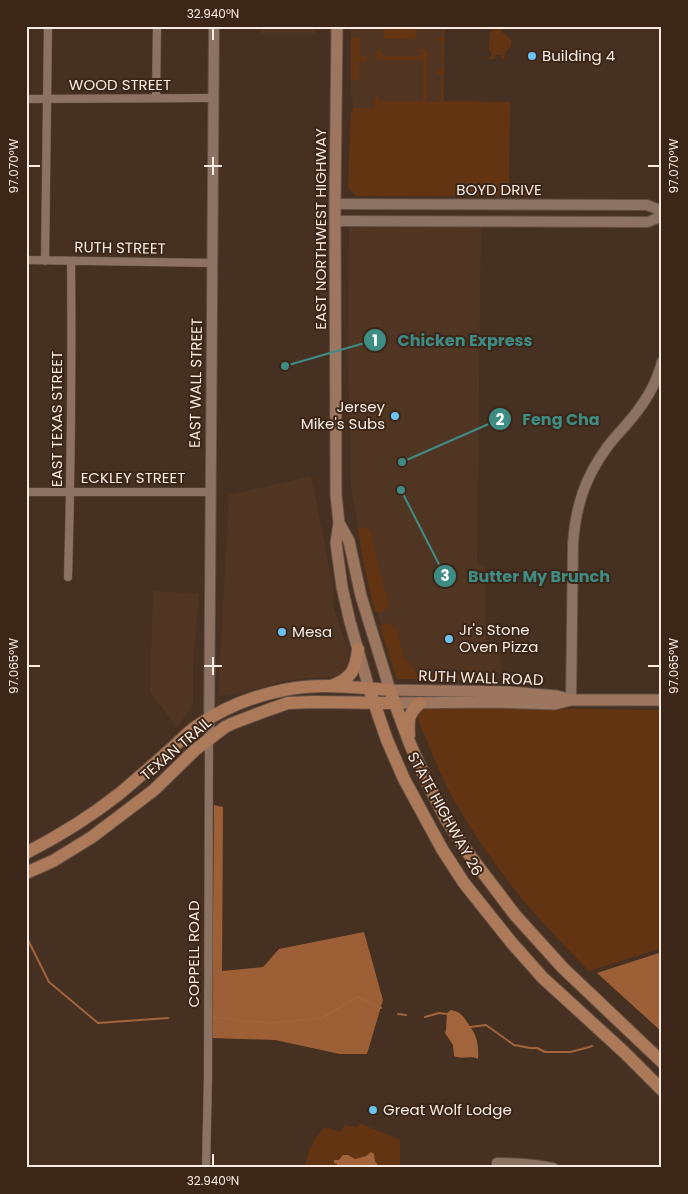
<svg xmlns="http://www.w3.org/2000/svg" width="688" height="1194" viewBox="0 0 688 1194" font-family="Poppins,sans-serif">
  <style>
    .built { fill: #513523 }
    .green { fill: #633412 }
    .forest { fill: #9d6036 }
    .water { fill: #a2643a }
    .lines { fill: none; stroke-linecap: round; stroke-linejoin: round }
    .stream { stroke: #a2643a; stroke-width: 2 }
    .minor-casing { stroke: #614e42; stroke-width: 9 }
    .tertiary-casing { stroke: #614e42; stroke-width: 12 }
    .secondary-casing { stroke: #614e42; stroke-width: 13 }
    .primary-casing { stroke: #614e42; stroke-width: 14 }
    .minor { stroke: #8b7263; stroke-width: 8 }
    .tertiary { stroke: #8b7263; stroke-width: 10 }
    .secondary { stroke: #9c765e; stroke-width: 11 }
    .primary { stroke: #ad7a59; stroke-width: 12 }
    .ticks { fill: none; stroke: #f9ebe2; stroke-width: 2 }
    .poi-dot { fill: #6bc3f2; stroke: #3b2618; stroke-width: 2 }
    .labels { text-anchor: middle; stroke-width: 4; stroke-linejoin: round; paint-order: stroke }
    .poi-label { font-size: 15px; fill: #f9ebe2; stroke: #3b2618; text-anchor: start }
    .street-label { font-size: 15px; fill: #f9ebe2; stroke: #3b2618 }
    .leader { fill: none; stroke: #3e8d85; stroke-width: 2 }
    .callout-dot { fill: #3e8d85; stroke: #3b2618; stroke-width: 2 }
    .mark-label { font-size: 15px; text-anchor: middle; font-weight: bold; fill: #fff }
    .callout-label { font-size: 16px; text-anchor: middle; font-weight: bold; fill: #3e8d85; stroke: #3b2618; stroke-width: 4; stroke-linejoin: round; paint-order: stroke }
    .neatline { fill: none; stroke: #f9ebe2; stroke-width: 2 }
    .ticks-label { font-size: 12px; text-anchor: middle; fill: #f9ebe2 }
  </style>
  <rect width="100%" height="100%" fill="#453022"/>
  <!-- built -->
  <path class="built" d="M 261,26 L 315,26 L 315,33 L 261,33 Z
    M 351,26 L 445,26 L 444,101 L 375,108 L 353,108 L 352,96 L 351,92 Z
    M 349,221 L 481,222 L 477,563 L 485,566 L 486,649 L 500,650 L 501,673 L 396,671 L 368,582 L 351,487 L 348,360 Z
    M 311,476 L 334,590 L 333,606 L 348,651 L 349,661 L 348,665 L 345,672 L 340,676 L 288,680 L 242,693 L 218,696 L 229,495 Z
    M 153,591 L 199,594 L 193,667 L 193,705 L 177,727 L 150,692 Z"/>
  <!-- green -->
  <path class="green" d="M 384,26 L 417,26 L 417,35 L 414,39 L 410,40 L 410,39 L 384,39 Z
    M 442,26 L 444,26 L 443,101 L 510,102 L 509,193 L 531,194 L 531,188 L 536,188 L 540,193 L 540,196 L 356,196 L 348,187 L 351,111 L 353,108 L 374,108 L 375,96 L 376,93 L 380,101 L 423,101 L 423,60 L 376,60 L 375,59 L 376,51 L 379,49 L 384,56 L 418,56 L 421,54 L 417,49 C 421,48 426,48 427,53 L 427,102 L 441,102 L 441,74 L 436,74 L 436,71 L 441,70 L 442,41 L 436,41 L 436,39 L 442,38 Z
    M 493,26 L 501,26 L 501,31 L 511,40 L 511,46 L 505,52 L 504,59 L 501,58 L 500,55 L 496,55 L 494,59 L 489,59 L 489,57 L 491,57 L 491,51 L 489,51 L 489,40 L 490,40 L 490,31 L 493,31 Z
    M 351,37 L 360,37 L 360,56 L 367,56 L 367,61 L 359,61 L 359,80 L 351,80 Z
    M 367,527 L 371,532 C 375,551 379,571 385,590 C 386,595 389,601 388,605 C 387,612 380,612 375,612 L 364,565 L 358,530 Z
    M 384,624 L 389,624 L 396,628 L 405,661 L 414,668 L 415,673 L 465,674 L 466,668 L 470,668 L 476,673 L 477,679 L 397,679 L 380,627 Z
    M 427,707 L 662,710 L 662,948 L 589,971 C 569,950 548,929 529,907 C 501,874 477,839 455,802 C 439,774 429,744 416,715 L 421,710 Z
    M 360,1123 L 400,1140 L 400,1168 L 305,1168 C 308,1148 313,1141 325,1127 L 341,1132 L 344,1125 L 357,1127 Z"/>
  <!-- forest -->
  <path class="forest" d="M 214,805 L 223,807 L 222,971 L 263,967 L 279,949 L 364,932 L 383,1000 L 367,1054 L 340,1054 L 275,1040 L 212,1038 Z
    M 662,952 L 662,1032 L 597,973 Z"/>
  <!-- water -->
  <path class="water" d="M 451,1010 C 461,1012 464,1017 469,1025 C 477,1035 479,1046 478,1059 C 470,1055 461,1060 454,1056 L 453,1045 L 445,1033 L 446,1029 L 447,1013 Z
    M 371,1152 L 374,1154 L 375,1161 L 380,1168 L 337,1168 L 337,1164 L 334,1163 L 334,1160 L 339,1160 L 343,1155 L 348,1155 L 355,1159 L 366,1156 Z"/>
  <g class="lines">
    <!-- stream -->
    <path class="stream" d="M 26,936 L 49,982 L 98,1023 L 168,1018
      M 398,1014 L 406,1015
      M 425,1017 L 439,1013 L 447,1014
      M 214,1018 L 270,1023 L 320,1019 L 357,997 L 381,1008
      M 656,1025 L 662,1024
      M 470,1027 L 486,1025 L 514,1045 L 530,1048 L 537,1048 L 545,1052 L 570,1052 L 586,1048 L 592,1046"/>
    <!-- minor casing -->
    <g class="minor-casing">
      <path id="minor" d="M 156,98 L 157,26
        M 26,99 L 213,98
        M 26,260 L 213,263
        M 45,261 L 48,26
        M 26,492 L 210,492
        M 68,577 C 71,472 72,366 71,261
        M 206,1168 L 208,1076 L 209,740"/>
    </g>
    <!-- tertiary casing -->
    <g class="tertiary-casing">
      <path id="tertiary" d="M 335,204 L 647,205 L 662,211
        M 336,221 L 648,222 L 662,216
        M 571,700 L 573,543 C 576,505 585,477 608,446 C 614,438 620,432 626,425 C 643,406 656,386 662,362
        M 209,740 L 214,26
        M 497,1168 L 497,1163 C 516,1163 534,1164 553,1168"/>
    </g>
    <!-- secondary casing -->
    <g class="secondary-casing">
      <path id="secondary" d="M 337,26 L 335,204 L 336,495 L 339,523 L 336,543 L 342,587 L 350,622 L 369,688
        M 339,523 L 349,541 L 361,596 L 390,690 L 509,692 L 557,696 L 571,700
        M 395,703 L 495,702 L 555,704 L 571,700 L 662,700"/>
    </g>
    <!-- primary casing -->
    <g class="primary-casing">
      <path id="primary" d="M 331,686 C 351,679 356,670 358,649
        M 369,688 L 387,740 L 404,779 L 442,849 L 464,883 L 511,942 L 543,978 L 624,1052 L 662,1090
        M 409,735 C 408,719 408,714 420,703
        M 26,853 C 59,836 90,817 119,794 C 137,779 154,764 171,749 C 179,742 187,733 197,726 C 222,709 253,696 284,690 C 318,683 355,687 390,690 L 410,744 L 426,780 L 446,819 L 468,853 L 515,915 L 563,968 L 662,1062
        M 26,873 L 53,861 L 92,837 L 154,790 L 195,750 L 225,727 L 231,724 L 265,711 L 288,703 L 313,702 L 395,703"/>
    </g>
    <!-- minor -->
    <use href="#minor" class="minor"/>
    <!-- tertiary -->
    <use href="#tertiary" class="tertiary"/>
    <!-- secondary -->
    <use href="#secondary" class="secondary"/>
    <!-- primary -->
    <use href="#primary" class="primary"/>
  </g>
  <!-- ticks -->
  <path class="ticks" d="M 213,28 L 213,40M 213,157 L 213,175M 28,166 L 40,166M 204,166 L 222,166M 648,166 L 660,166M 213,657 L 213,675M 28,666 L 40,666M 204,666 L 222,666M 648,666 L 660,666M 213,1154 L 213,1166"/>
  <!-- markers -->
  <g class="poi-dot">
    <circle cx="532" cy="56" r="5"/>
    <circle cx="395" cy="416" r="5"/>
    <circle cx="282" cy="632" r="5"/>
    <circle cx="449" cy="639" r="5"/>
    <circle cx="373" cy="1110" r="5"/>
  </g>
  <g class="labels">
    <!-- poi labels -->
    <g class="poi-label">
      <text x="542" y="61">Building 4</text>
      <text x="385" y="412" text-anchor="end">Jersey<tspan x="385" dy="17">Mike's Subs</tspan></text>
      <text x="459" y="635">Jr's Stone<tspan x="459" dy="17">Oven Pizza</tspan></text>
      <text x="292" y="637">Mesa</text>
      <text x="383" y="1115">Great Wolf Lodge</text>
    </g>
    <!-- street labels -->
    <g class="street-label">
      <text x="120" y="90">WOOD STREET</text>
      <text x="499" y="195">BOYD DRIVE</text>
      <text transform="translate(321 229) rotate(-90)" y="5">EAST NORTHWEST HIGHWAY</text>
      <text transform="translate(120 248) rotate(1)" y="5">RUTH STREET</text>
      <text transform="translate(196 383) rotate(-89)" y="5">EAST WALL STREET</text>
      <text transform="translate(57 419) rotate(-90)" y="5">EAST TEXAS STREET</text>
      <text x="133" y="483">ECKLEY STREET</text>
      <text transform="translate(481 678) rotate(2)" y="5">RUTH WALL ROAD</text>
      <text transform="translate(176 749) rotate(-41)" y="5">TEXAN TRAIL</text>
      <text transform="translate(445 814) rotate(61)" y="5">STATE HIGHWAY 26</text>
      <text transform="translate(194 954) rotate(-90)" y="5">COPPELL ROAD</text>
    </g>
  </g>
  <!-- callouts -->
  <path class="leader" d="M285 366L375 340M402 462L500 419M401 490L445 576"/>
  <g class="callout-dot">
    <circle cx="285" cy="366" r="5"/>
    <circle cx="402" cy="462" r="5"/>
    <circle cx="401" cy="490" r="5"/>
    <circle cx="375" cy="340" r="12"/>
    <circle cx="500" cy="419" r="12"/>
    <circle cx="445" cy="576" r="12"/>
  </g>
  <g class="mark-label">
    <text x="375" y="346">1</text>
    <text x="500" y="425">2</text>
    <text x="445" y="581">3</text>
  </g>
  <g class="callout-label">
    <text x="465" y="346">Chicken Express</text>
    <text x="561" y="425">Feng Cha</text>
    <text x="539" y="582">Butter My Brunch</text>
  </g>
  <!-- border -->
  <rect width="688" height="1194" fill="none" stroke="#3b2618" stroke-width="55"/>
  <rect x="28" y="28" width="632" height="1138" class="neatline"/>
  <g class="ticks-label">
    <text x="213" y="18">32.940°N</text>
    <text transform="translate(674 166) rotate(-90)" y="4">97.070°W</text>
    <text transform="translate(14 166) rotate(-90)" y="4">97.070°W</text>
    <text transform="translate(674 666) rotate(-90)" y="4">97.065°W</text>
    <text transform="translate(14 666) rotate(-90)" y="4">97.065°W</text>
    <text x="213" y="1185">32.940°N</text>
  </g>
</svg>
